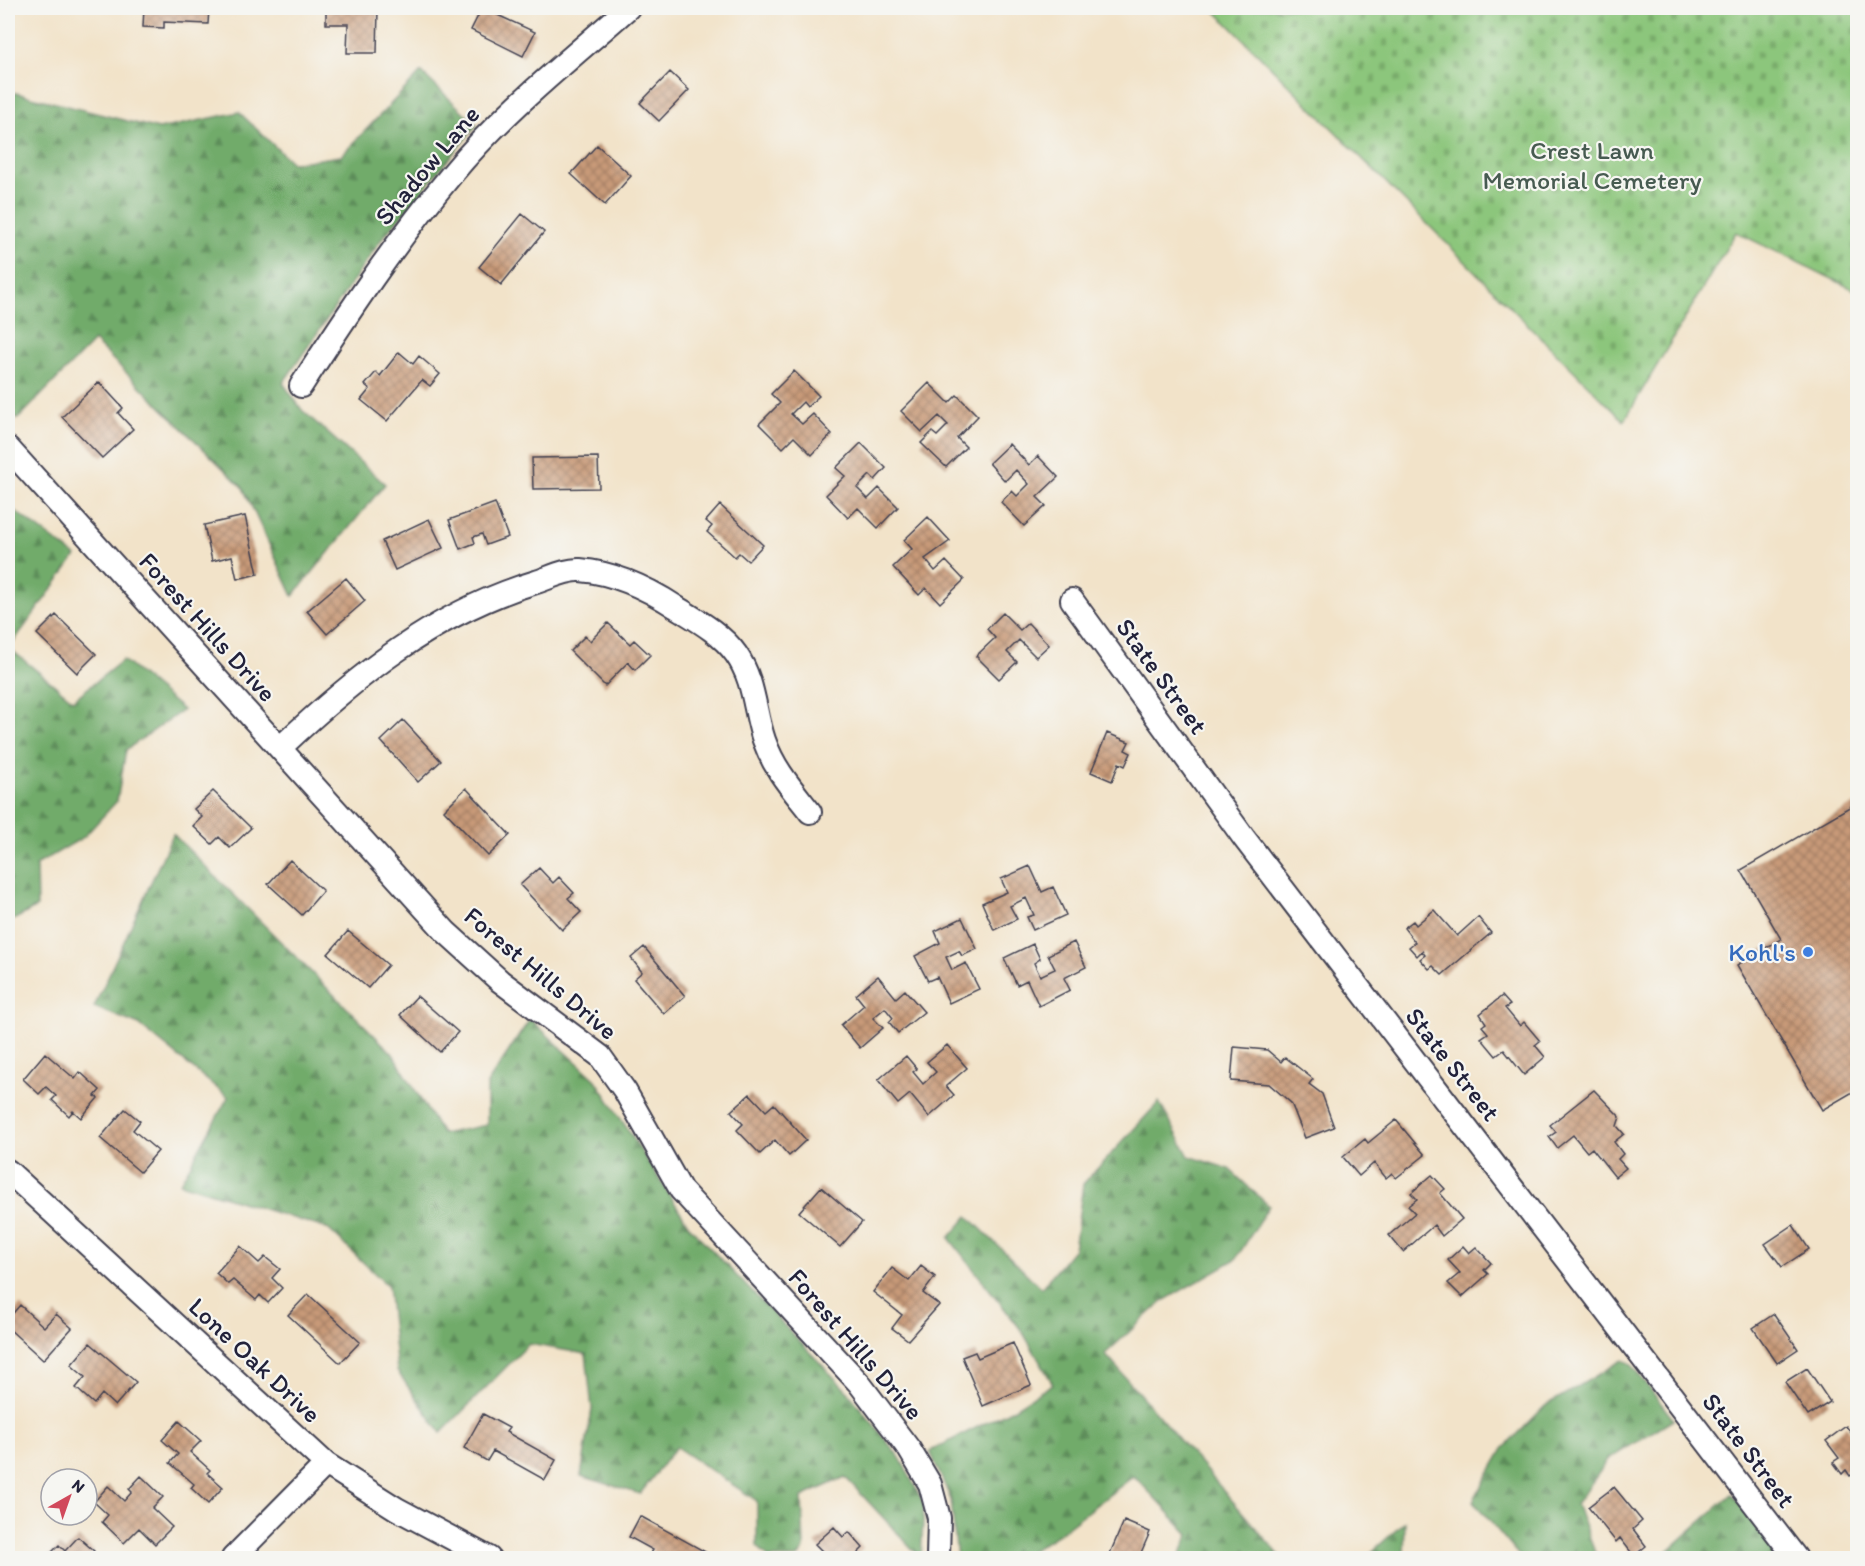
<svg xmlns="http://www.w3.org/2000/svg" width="1865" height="1566" viewBox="0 0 1865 1566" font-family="Itim,sans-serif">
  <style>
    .forest { fill: url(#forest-firs); stroke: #4a6653; stroke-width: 1.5 }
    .cemetery { fill: url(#cemetery-stones); stroke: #57745b; stroke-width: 1.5 }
    .building { fill: url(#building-cross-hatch) }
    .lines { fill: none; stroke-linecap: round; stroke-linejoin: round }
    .minor-casing { stroke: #413f50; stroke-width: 26 }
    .minor { stroke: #fff; stroke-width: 22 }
    .shop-dot { fill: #3f7fe0; stroke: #f6f6f2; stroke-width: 2 }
    .labels { text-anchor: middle; stroke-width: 4.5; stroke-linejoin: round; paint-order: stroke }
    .park-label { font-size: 26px; fill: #475b51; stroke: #f6f6f2 }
    .street-label { font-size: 26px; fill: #22223b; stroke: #f6f6f2 }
    .shop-label { font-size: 26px; fill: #366cbe; stroke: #f6f6f2; text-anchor: end }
  </style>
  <defs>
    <pattern id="forest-firs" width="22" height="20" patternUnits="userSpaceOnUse" patternTransform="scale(1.5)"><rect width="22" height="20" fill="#71ab6b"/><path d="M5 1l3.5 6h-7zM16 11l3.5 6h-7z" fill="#5c8b59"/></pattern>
    <pattern id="cemetery-stones" width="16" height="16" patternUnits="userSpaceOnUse" patternTransform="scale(1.5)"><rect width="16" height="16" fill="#8cc67b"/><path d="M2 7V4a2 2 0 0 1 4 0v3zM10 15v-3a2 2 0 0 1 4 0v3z" fill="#78aa6b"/></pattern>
    <pattern id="building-cross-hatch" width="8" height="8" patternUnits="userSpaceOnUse" patternTransform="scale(1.5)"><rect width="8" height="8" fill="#c89a78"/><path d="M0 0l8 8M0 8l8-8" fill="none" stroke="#a27d64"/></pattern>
  </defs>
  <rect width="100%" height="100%" fill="#f6f6f2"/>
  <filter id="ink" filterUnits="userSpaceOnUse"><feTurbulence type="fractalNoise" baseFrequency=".0167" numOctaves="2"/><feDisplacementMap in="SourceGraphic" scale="12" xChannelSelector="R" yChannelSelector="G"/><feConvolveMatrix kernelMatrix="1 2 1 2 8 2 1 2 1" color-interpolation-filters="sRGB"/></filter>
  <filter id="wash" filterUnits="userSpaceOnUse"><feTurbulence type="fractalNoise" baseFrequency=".008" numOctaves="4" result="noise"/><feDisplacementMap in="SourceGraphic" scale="24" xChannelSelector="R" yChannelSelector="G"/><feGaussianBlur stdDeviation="1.35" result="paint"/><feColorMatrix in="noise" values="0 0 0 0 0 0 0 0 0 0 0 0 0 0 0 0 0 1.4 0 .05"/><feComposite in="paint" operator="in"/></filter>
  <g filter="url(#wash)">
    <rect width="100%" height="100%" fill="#f2e3c9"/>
    <!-- forest -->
    <path class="forest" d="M 421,72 L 477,125 L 381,240 L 283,383 L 302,410 L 385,484 L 293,596 L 243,488 L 94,341 L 18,419 L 8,410 L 8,91 L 159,129 L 239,112 L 292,163 L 341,156 Z
      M 8,506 L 76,556 L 9,648 L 73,700 L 123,660 L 183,710 L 126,750 L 117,801 L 84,837 L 36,865 L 37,907 L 8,923 Z
      M 173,834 L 393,1054 L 442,1134 L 487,1125 L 487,1084 L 530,1019 L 596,1080 L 690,1227 L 847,1391 L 900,1458 L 924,1504 L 921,1558 L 845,1477 L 802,1497 L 804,1549 L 798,1558 L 769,1558 L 757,1546 L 757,1501 L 676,1447 L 640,1494 L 581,1476 L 592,1409 L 586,1354 L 529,1344 L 441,1433 L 397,1371 L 388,1286 L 328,1229 L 180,1183 L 228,1097 L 139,1025 L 94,1007 Z
      M 1159,1102 L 1189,1156 L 1229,1169 L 1269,1206 L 1236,1259 L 1163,1301 L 1105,1354 L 1282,1558 L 1179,1558 L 1189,1534 L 1134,1476 L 1057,1535 L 1020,1558 L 957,1558 L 951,1500 L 930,1451 L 1013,1409 L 1053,1384 L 1022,1331 L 949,1238 L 968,1216 L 1041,1288 L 1074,1249 L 1083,1184 Z
      M 1622,1360 L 1630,1363 L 1673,1419 L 1609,1459 L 1576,1504 L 1595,1552 L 1601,1558 L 1521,1558 L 1473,1501 L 1503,1449 L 1545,1406 Z
      M 1732,1494 L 1782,1558 L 1660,1558 Z
      M 1405,1522 L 1404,1558 L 1365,1558 Z"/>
    <!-- cemetery -->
    <path class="cemetery" d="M 1212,8 L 1857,8 L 1857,291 L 1736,232 L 1624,421 Z"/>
    <g id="blocks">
      <!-- building -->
      <path class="building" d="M 144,8 L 209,8 L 208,24 L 164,22 L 164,28 L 143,27 Z
        M 326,8 L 378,8 L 377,53 L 347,53 L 348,24 L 326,24 Z
        M 482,8 L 535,32 L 523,56 L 471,30 Z
        M 670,72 L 689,90 L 659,121 L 640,103 Z
        M 597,145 L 631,176 L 605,205 L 571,174 Z
        M 522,214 L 544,232 L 501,285 L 479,267 Z
        M 399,352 L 413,364 L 419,356 L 440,374 L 430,386 L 422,380 L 387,421 L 361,400 L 370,389 L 365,385 L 376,372 L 380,376 Z
        M 794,371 L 819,396 L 807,407 L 803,402 L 791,414 L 802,424 L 813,414 L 832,434 L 812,455 L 794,437 L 783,448 L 759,424 L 780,403 L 771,394 Z
        M 99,382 L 123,408 L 118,413 L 133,429 L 102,458 L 62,417 Z
        M 929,383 L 949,403 L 957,395 L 978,416 L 957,438 L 966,447 L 946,467 L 921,443 L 932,432 L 937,436 L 948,425 L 939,416 L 922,432 L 901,411 Z
        M 861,443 L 886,468 L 875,480 L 870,475 L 857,488 L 868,499 L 879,488 L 898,507 L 878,528 L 858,508 L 848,518 L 826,495 L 845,476 L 836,468 Z
        M 1009,444 L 1029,465 L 1038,456 L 1058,477 L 1037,497 L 1046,506 L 1024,526 L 1001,502 L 1012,491 L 1017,496 L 1029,484 L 1016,470 L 1005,481 L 989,463 Z
        M 598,457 L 599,488 L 533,489 L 532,458 Z
        M 495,503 L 508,537 L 486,545 L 482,534 L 473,537 L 475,543 L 460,549 L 449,520 Z
        M 720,505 L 763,545 L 748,561 L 739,553 L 735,557 L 707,532 L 712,526 L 706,521 Z
        M 245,516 L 258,574 L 237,579 L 232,556 L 212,561 L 204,525 Z
        M 928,517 L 950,541 L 925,559 L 935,571 L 946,561 L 964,580 L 940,603 L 926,588 L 919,595 L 893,567 L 912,549 L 904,540 Z
        M 429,519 L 443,548 L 395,570 L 382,541 Z
        M 346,578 L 365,601 L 327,634 L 307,611 Z
        M 1003,613 L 1020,630 L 1028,623 L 1049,645 L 1036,657 L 1019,640 L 1007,652 L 1017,662 L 999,679 L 976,656 L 995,638 L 987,629 Z
        M 56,615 L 96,654 L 77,673 L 37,634 Z
        M 608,623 L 630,644 L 634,640 L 650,655 L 635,670 L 628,662 L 605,686 L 570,651 L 585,636 L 590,641 Z
        M 403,720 L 441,761 L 418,782 L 381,741 Z
        M 1107,733 L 1129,742 L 1125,750 L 1131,753 L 1125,766 L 1119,763 L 1112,781 L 1091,772 Z
        M 466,788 L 510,835 L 488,856 L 444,810 Z
        M 213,791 L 251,828 L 230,848 L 219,837 L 212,844 L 193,826 L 202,817 L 194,809 Z
        M 1858,802 L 1858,1089 L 1822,1110 L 1737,965 L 1781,939 L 1741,870 Z
        M 290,860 L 323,891 L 302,915 L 268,884 Z
        M 1030,866 L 1042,892 L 1053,887 L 1066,915 L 1033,930 L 1027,917 L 1034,915 L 1026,898 L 1010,906 L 1017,919 L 994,930 L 982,903 L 1007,892 L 1001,879 Z
        M 539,868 L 553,883 L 559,877 L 574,893 L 568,898 L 581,912 L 562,930 L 520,885 Z
        M 1434,910 L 1457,936 L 1478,917 L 1491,933 L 1442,975 L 1433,966 L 1429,969 L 1420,959 L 1425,955 L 1422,951 L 1417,956 L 1409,947 L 1415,942 L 1404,928 L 1413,921 L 1416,925 Z
        M 962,918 L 977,949 L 962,956 L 959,951 L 946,957 L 952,970 L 966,963 L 979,989 L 949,1003 L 937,977 L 928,981 L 915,956 L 940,943 L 935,931 Z
        M 348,931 L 388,965 L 368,988 L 328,954 Z
        M 1074,942 L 1086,967 L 1064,978 L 1070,990 L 1039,1006 L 1027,980 L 1017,985 L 1004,958 L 1033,944 L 1040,959 L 1034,963 L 1040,976 L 1055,969 L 1048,955 Z
        M 644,947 L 685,996 L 664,1014 L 634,979 L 642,972 L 631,958 Z
        M 878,976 L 896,998 L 905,990 L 924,1012 L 898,1033 L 889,1022 L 893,1018 L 885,1008 L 873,1018 L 883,1028 L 860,1048 L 841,1025 L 864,1005 L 856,995 Z
        M 417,996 L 458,1032 L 440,1052 L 400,1015 Z
        M 1502,996 L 1510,1005 L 1505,1008 L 1520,1026 L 1524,1022 L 1540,1041 L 1535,1045 L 1545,1057 L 1524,1075 L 1504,1050 L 1496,1056 L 1481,1038 L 1488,1033 L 1482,1026 L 1486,1023 L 1480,1014 Z
        M 947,1045 L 967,1068 L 946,1086 L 954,1095 L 929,1117 L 910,1094 L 898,1104 L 878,1080 L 906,1056 L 917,1069 L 913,1072 L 923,1084 L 936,1072 L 927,1062 Z
        M 1234,1047 L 1267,1050 L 1281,1062 L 1285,1057 L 1313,1079 L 1309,1084 L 1322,1094 L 1334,1127 L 1305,1138 L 1291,1103 L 1269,1084 L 1231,1081 Z
        M 45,1053 L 75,1079 L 80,1072 L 100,1090 L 95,1096 L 98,1098 L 81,1118 L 73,1111 L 69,1116 L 52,1100 L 56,1096 L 46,1087 L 39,1094 L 23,1079 Z
        M 1594,1090 L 1620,1117 L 1617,1126 L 1624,1134 L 1614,1142 L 1623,1154 L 1618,1159 L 1626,1168 L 1615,1177 L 1592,1148 L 1587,1152 L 1573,1135 L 1557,1148 L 1549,1137 L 1556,1132 L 1550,1125 Z
        M 750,1094 L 766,1111 L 774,1104 L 806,1140 L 789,1156 L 775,1140 L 760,1154 L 737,1130 L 743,1124 L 731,1111 Z
        M 125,1109 L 140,1121 L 133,1130 L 158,1151 L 140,1172 L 100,1138 Z
        M 1396,1120 L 1425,1155 L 1396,1178 L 1392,1173 L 1386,1178 L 1374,1163 L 1359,1176 L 1343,1157 L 1365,1139 L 1368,1143 Z
        M 1432,1175 L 1445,1189 L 1440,1193 L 1462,1219 L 1442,1236 L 1434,1225 L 1403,1252 L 1389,1235 L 1415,1213 L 1408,1206 L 1417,1199 L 1411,1193 Z
        M 821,1187 L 862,1222 L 840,1247 L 799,1212 Z
        M 1793,1225 L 1809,1249 L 1782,1267 L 1765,1244 Z
        M 240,1246 L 259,1263 L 265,1257 L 280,1269 L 272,1278 L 282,1288 L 268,1303 L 260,1295 L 256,1300 L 233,1280 L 228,1284 L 216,1273 Z
        M 1463,1246 L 1469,1253 L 1476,1247 L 1491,1263 L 1484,1270 L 1488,1274 L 1462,1297 L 1448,1283 L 1460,1273 L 1448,1260 Z
        M 921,1266 L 935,1277 L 923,1293 L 939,1305 L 908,1340 L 892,1328 L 902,1315 L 873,1292 L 892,1268 L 909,1281 Z
        M 308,1294 L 360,1342 L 340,1363 L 288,1315 Z
        M 20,1305 L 44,1327 L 56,1314 L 72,1328 L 43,1360 L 8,1328 L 8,1319 Z
        M 1774,1314 L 1798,1349 L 1777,1363 L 1753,1328 Z
        M 90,1343 L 136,1382 L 115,1406 L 102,1394 L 94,1404 L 76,1388 L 85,1377 L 71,1365 Z
        M 1013,1343 L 1031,1385 L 983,1406 L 962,1357 L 975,1352 L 978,1358 Z
        M 1807,1368 L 1830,1402 L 1808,1416 L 1785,1382 Z
        M 483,1414 L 509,1428 L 506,1432 L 556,1460 L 545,1480 L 493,1451 L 487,1461 L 464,1448 Z
        M 179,1421 L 201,1441 L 190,1452 L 210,1470 L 207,1473 L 223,1487 L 208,1504 L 191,1488 L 194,1484 L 170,1463 L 178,1454 L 162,1440 Z
        M 1846,1426 L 1858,1442 L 1858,1471 L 1850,1476 L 1846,1470 L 1842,1474 L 1833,1462 L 1839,1458 L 1826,1441 Z
        M 141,1476 L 163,1497 L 152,1508 L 172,1527 L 155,1544 L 139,1528 L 124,1543 L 102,1522 L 108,1515 L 94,1502 L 108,1486 L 124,1501 L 132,1492 L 129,1489 Z
        M 1614,1487 L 1642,1521 L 1633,1529 L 1646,1546 L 1634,1556 L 1620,1538 L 1616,1542 L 1588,1507 Z
        M 640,1516 L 711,1555 L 710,1558 L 657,1558 L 650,1555 L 653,1550 L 629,1537 Z
        M 1124,1521 L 1150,1532 L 1140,1555 L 1147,1558 L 1108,1558 Z
        M 834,1527 L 843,1537 L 849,1532 L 863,1548 L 858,1553 L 863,1558 L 829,1558 L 815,1544 Z
        M 78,1537 L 94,1551 L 87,1558 L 46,1558 L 59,1545 L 65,1551 Z"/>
    </g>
  </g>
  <g filter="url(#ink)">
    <use href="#blocks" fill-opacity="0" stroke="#413f50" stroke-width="1.5"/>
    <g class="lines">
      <!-- minor casing -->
      <g class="minor-casing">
        <path id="minor" d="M 301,386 C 348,313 396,241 452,174 C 503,112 568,61 628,8
          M 8,448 L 446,932 L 500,981 L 600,1056 L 625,1091 L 681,1190 L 859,1383 L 909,1449 L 930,1484 L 939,1518 L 938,1558
          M 1072,600 L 1244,838 L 1796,1558
          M 280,748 C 355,677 435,612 536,582 C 549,578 567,569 580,570 C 615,573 647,588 676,607 C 697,620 722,634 736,654 C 755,681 754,711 764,740 C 774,769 792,789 810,812
          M 8,1171 L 326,1464 L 397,1509 L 489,1558
          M 233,1558 L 326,1464"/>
      </g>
      <!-- minor -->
      <use href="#minor" class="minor"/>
    </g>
  </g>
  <!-- markers -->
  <circle class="shop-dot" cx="1808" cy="952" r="6"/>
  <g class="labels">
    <!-- park labels -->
    <g class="park-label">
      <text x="1592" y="159">Crest Lawn<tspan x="1592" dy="30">Memorial Cemetery</tspan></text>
    </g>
    <!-- street labels -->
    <g class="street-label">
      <text transform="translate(427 165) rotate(-50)" y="9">Shadow Lane</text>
      <text transform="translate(208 627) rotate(48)" y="9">Forest Hills Drive</text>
      <text transform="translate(1162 676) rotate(54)" y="9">State Street</text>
      <text transform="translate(541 973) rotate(40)" y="9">Forest Hills Drive</text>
      <text transform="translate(1453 1064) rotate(52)" y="9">State Street</text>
      <text transform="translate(856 1344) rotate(49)" y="9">Forest Hills Drive</text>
      <text transform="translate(255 1360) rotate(43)" y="9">Lone Oak Drive</text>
      <text transform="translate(1749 1450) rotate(53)" y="9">State Street</text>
    </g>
    <!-- shop labels -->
    <g class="shop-label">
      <text x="1796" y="961">Kohl's</text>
    </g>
  </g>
  <!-- margin -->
  <rect width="1865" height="1566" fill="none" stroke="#f6f6f2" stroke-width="30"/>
  <!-- north arrow -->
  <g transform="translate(69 1497) rotate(40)"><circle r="28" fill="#f6f6f2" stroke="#a1a1a9" stroke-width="1.5"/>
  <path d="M0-4.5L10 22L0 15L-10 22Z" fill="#d1495b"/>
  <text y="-9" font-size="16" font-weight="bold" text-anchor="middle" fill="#22223b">N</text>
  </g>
</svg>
